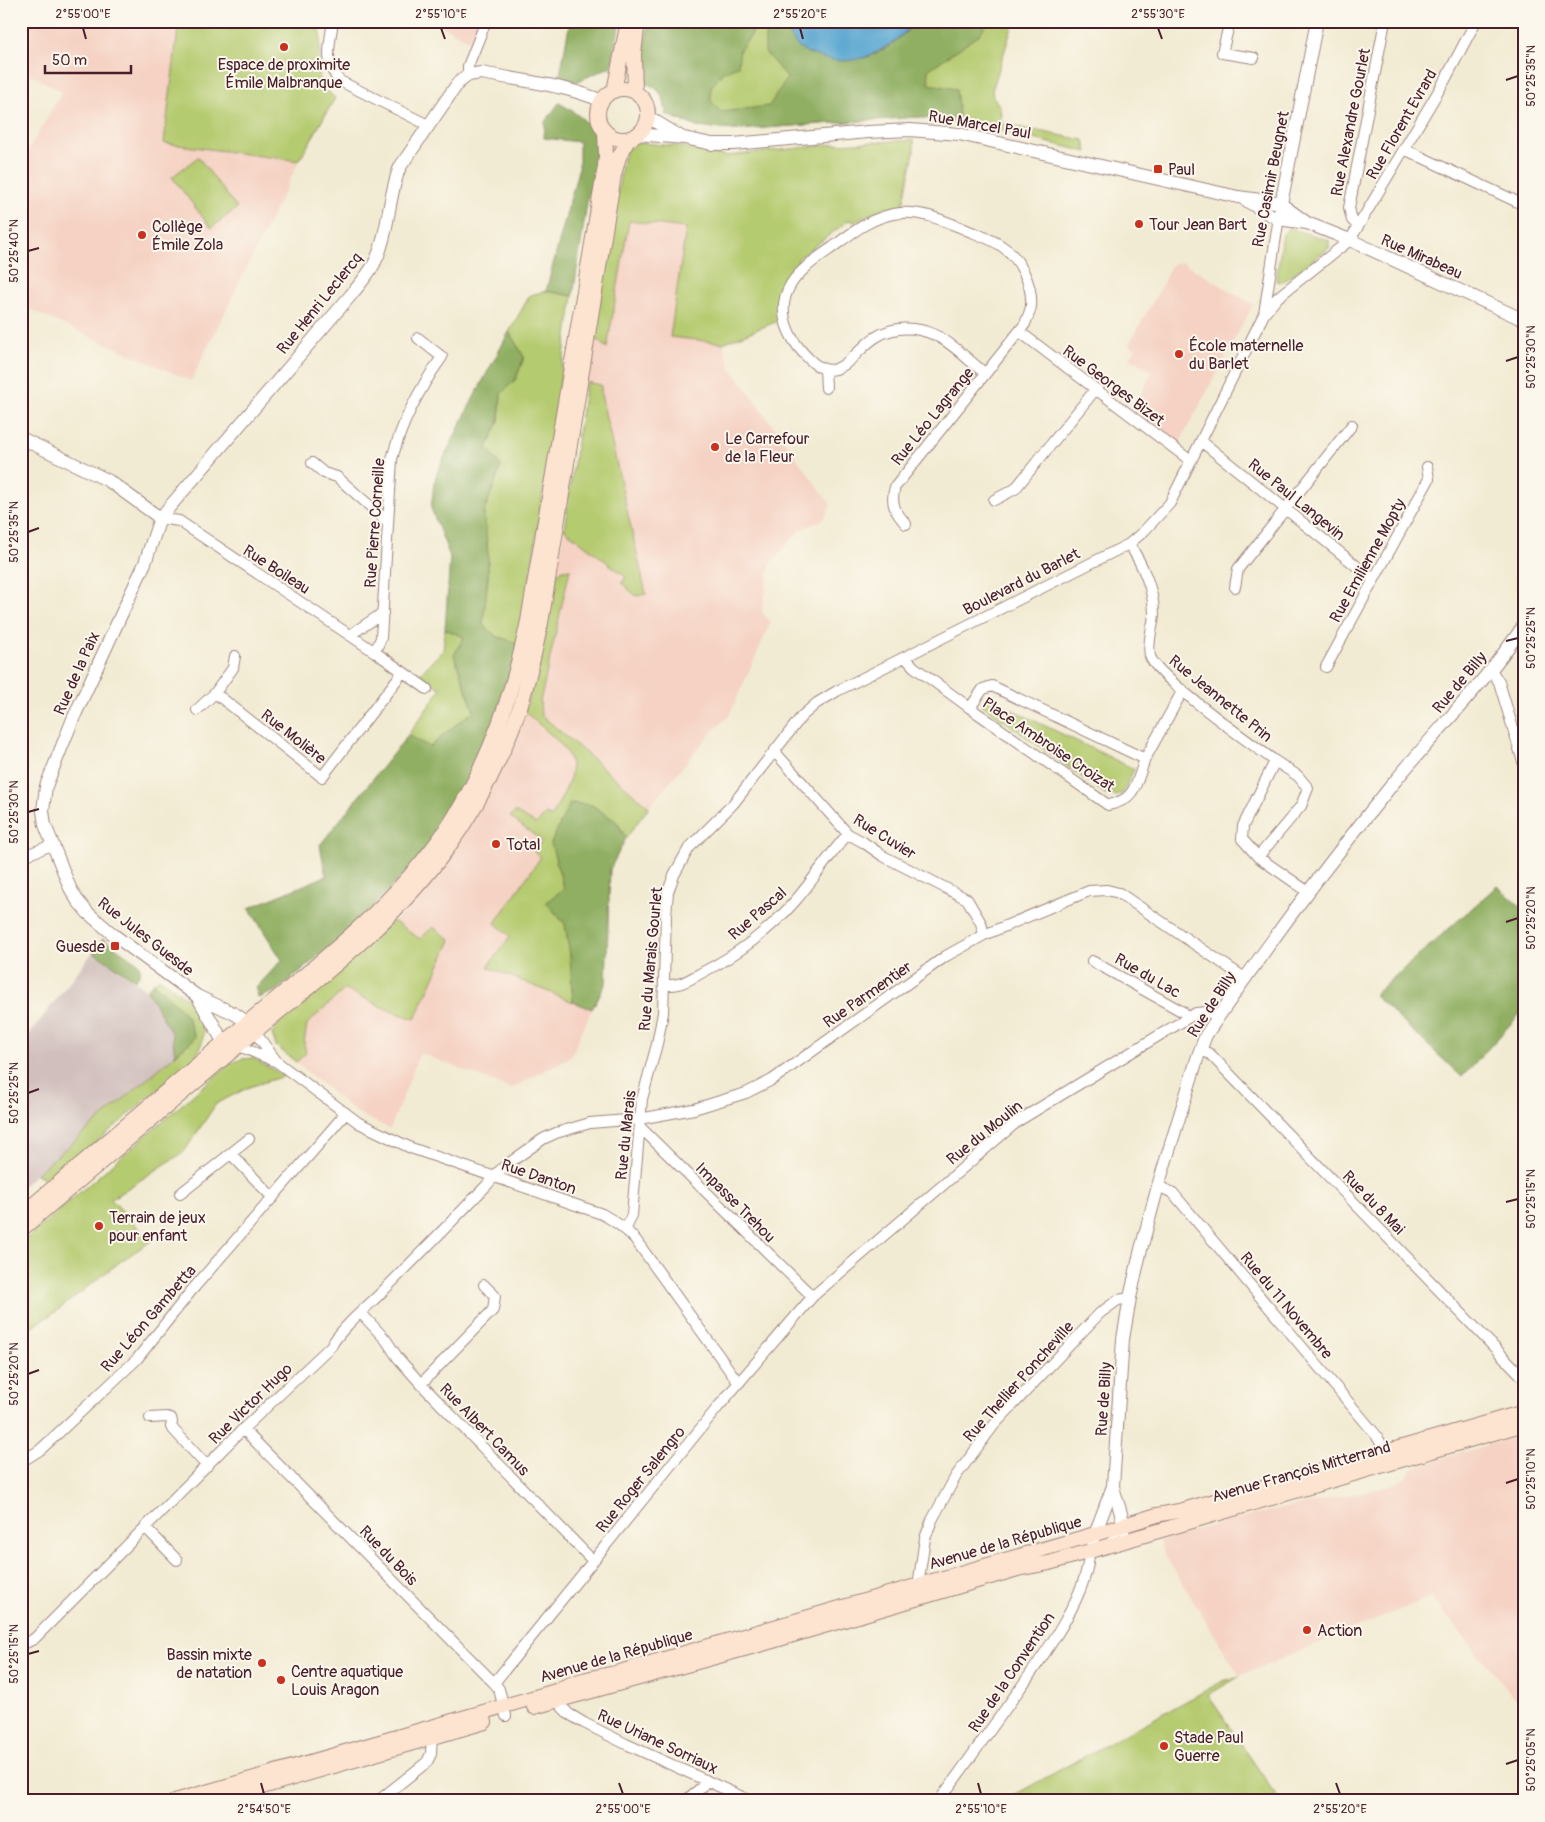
<svg xmlns="http://www.w3.org/2000/svg" width="1545" height="1822" viewBox="0 0 1545 1822" font-family="Pangolin,sans-serif">
  <style>
    .built { fill: #f5d2c3 }
    .industrial { fill: #d1bfbd }
    .green { fill: #b5cb70; stroke: #80754e }
    .forest { fill: #90af62; stroke: #6d6746 }
    .water { fill: #56a5d0; stroke: #50627e }
    .lines { fill: none; stroke-linecap: round; stroke-linejoin: round }
    .minor-casing { stroke: #9e857f; stroke-width: 12 }
    .tertiary-casing { stroke: #9e857f; stroke-width: 14 }
    .secondary-casing { stroke: #9e857f; stroke-width: 16 }
    .minor { stroke: #fff; stroke-width: 10 }
    .tertiary { stroke: #fff; stroke-width: 12 }
    .secondary { stroke: #fde4d0; stroke-width: 14 }
    .ticks { fill: none; stroke: #4a1f2b; stroke-width: 2 }
    .poi-dot { fill: #c8321e; stroke: #fbf7ec; stroke-width: 2 }
    .labels { text-anchor: middle; stroke-width: 4; stroke-linejoin: round; paint-order: stroke }
    .poi-label { font-size: 16px; fill: #4a1f2b; stroke: #fbf7ec; text-anchor: start }
    .street-label { font-size: 16px; fill: #4a1f2b; stroke: #fbf7ec }
    .neatline { fill: none; stroke: #4a1f2b; stroke-width: 2 }
    .ticks-label { font-size: 12px; text-anchor: middle; fill: #4a1f2b }
  </style>
  <rect width="100%" height="100%" fill="#fbf7ec"/>
  <filter id="ink" filterUnits="userSpaceOnUse"><feTurbulence type="fractalNoise" baseFrequency=".02" numOctaves="2"/><feDisplacementMap in="SourceGraphic" scale="10" xChannelSelector="R" yChannelSelector="G"/><feConvolveMatrix kernelMatrix="1 2 1 2 8 2 1 2 1" color-interpolation-filters="sRGB"/></filter>
  <filter id="wash" filterUnits="userSpaceOnUse"><feTurbulence type="fractalNoise" baseFrequency=".0096" numOctaves="4" result="noise"/><feDisplacementMap in="SourceGraphic" scale="20" xChannelSelector="R" yChannelSelector="G"/><feGaussianBlur stdDeviation="1.12" result="paint"/><feColorMatrix in="noise" values="0 0 0 0 0 0 0 0 0 0 0 0 0 0 0 0 0 1.4 0 .05"/><feComposite in="paint" operator="in"/></filter>
  <g filter="url(#wash)">
    <rect width="100%" height="100%" fill="#f2ebd3"/>
    <!-- built -->
    <path class="built" d="M 21,21 L 179,21 L 164,143 L 299,161 L 191,381 L 21,306 L 21,163 L 62,92 L 21,69 Z
      M 432,21 L 481,21 L 473,42 Z
      M 629,221 L 686,228 L 670,337 L 723,343 L 730,367 L 831,505 L 824,519 L 800,530 L 770,564 L 762,612 L 771,622 L 729,716 L 712,732 L 649,807 L 591,757 L 551,843 L 495,923 L 511,936 L 488,967 L 592,1009 L 571,1056 L 511,1089 L 420,1053 L 390,1129 L 357,1113 L 276,1046 L 272,1034 L 279,1023 L 406,910 L 448,855 L 476,810 L 544,637 L 564,529 L 627,577 L 636,596 L 601,395 L 601,385 L 586,382 L 594,338 L 607,347 Z
      M 1182,262 L 1253,305 L 1180,442 L 1176,441 L 1134,410 L 1152,371 L 1129,358 L 1136,350 L 1129,344 L 1159,291 L 1171,265 Z
      M 1524,1434 L 1524,1709 L 1431,1597 L 1240,1676 L 1166,1557 L 1159,1540 L 1243,1517 L 1387,1487 L 1406,1478 L 1413,1467 Z"/>
    <!-- industrial -->
    <path class="industrial" d="M 93,952 L 147,990 L 172,1034 L 175,1055 L 21,1187 L 21,1045 Z"/>
    <!-- green -->
    <path class="green" d="M 179,21 L 321,21 L 319,82 L 335,98 L 299,161 L 164,143 Z
      M 649,21 L 1014,21 L 992,91 L 993,96 L 1000,107 L 1002,124 L 1084,140 L 1087,152 L 981,126 L 916,117 L 736,130 L 697,127 L 666,114 C 665,98 661,89 646,83 L 642,65 Z
      M 914,140 L 914,152 L 903,206 L 877,211 L 855,222 L 849,220 L 798,259 L 798,264 C 779,280 776,299 778,321 L 723,343 L 670,337 L 686,228 L 629,221 L 607,348 L 594,338 L 623,159 L 627,150 L 635,144 L 644,143 L 684,147 L 711,154 L 726,156 L 836,144 Z
      M 198,157 L 237,208 L 211,228 L 172,177 Z
      M 1289,228 L 1329,240 L 1329,248 L 1282,282 L 1276,281 L 1283,234 Z
      M 546,291 L 573,296 L 520,644 L 496,636 L 482,625 L 488,577 L 488,555 L 484,512 L 501,466 L 487,448 L 499,421 L 501,394 L 516,379 L 524,357 L 509,332 L 530,295 Z
      M 586,382 L 601,385 L 601,395 L 646,594 L 636,596 L 622,583 L 626,577 L 564,529 Z
      M 570,569 L 540,702 L 541,715 L 649,807 L 626,838 L 617,822 L 551,842 L 564,889 L 546,902 L 565,924 L 570,955 L 573,1002 L 488,967 L 510,936 L 495,923 L 541,857 L 534,852 L 542,841 L 510,817 L 515,812 L 536,824 L 546,814 L 552,817 C 558,804 566,791 570,778 C 579,748 541,730 525,711 L 544,637 L 556,575 L 563,570 Z
      M 445,629 L 464,637 L 454,655 L 474,711 L 449,730 L 430,748 L 408,735 L 441,689 L 420,674 L 443,650 Z
      M 988,698 L 1134,769 L 1123,793 L 1116,796 L 1107,795 L 982,705 Z
      M 393,921 L 420,939 L 433,927 L 451,940 L 415,1019 L 393,1012 L 345,989 L 307,1024 L 304,1043 L 306,1053 L 296,1062 L 276,1046 L 272,1034 L 279,1023 Z
      M 159,979 L 161,979 C 192,1002 217,1016 196,1057 L 51,1181 L 36,1174 L 195,1038 L 186,1014 L 153,983 Z
      M 253,1058 L 284,1076 L 249,1087 L 216,1104 L 184,1152 L 111,1199 L 151,1241 L 121,1261 L 58,1310 L 21,1334 L 21,1243 L 229,1064 L 242,1059 Z
      M 1240,1676 L 1208,1695 L 1280,1801 L 1003,1801 L 1223,1681 Z"/>
    <!-- forest -->
    <path class="forest" d="M 570,21 L 620,21 L 612,66 L 576,82 L 559,80 Z
      M 649,21 L 757,21 L 751,36 L 740,49 L 738,66 L 723,72 L 711,87 L 711,101 L 721,112 L 769,106 L 787,78 L 765,52 L 765,22 L 763,21 L 782,21 L 799,48 C 810,50 856,60 864,58 C 885,53 902,36 917,21 L 988,21 L 979,35 L 928,70 L 929,84 L 956,89 L 960,122 L 916,117 L 736,130 L 697,127 L 666,114 C 665,98 661,89 646,83 C 639,63 646,42 649,21 Z
      M 559,103 L 571,110 L 584,120 L 593,131 L 597,147 L 596,175 L 588,196 L 573,296 L 546,291 L 579,167 L 579,142 L 544,138 L 545,122 Z
      M 509,332 L 524,357 L 516,379 L 501,394 L 499,421 L 487,448 L 501,466 L 484,512 L 488,555 L 488,577 L 483,625 L 496,636 L 520,644 L 486,748 L 447,820 L 415,863 L 348,932 L 276,991 L 258,998 L 256,988 L 282,960 L 249,908 L 326,876 L 320,845 L 408,735 L 430,747 L 449,730 L 474,711 L 454,655 L 464,637 L 445,629 L 450,557 L 431,508 L 434,483 L 439,468 L 473,399 Z
      M 570,803 L 592,805 L 617,822 L 626,838 L 610,869 L 606,983 L 592,1009 L 573,1002 L 570,955 L 565,924 L 546,902 L 564,889 L 551,843 Z
      M 1497,886 L 1524,909 L 1524,1004 L 1519,1015 L 1462,1077 L 1374,995 Z
      M 103,939 L 138,963 C 143,970 140,974 135,980 L 93,952 Z
      M 153,983 L 186,1014 L 195,1038 L 175,1055 L 172,1034 L 147,990 Z"/>
    <!-- water -->
    <path class="water" d="M 782,21 L 917,21 C 890,48 859,70 819,57 C 813,54 803,52 798,47 C 792,40 787,29 782,21 Z"/>
  </g>
  <g filter="url(#ink)">
    <g class="lines">
      <!-- minor casing -->
      <g class="minor-casing">
        <path id="minor" d="M 333,21 C 330,43 323,64 340,81 L 428,125
          M 1230,21 L 1222,53 L 1254,58
          M 468,75 L 468,66 L 486,21
          M 1404,149 L 1524,205
          M 1358,226 L 1352,220 L 1349,208 L 1385,21
          M 1264,314 L 1281,204
          M 1020,332 L 1191,461
          M 825,369 L 826,388
          M 1201,441 L 1374,580
          M 312,463 L 324,473 L 337,477 L 387,521
          M 994,500 L 1015,489 L 1095,390
          M 160,518 L 179,521 L 375,652 L 427,689
          M 906,524 C 895,512 890,503 895,487 L 1025,324 C 1027,318 1030,313 1031,306 C 1033,286 1020,258 1003,247 C 991,238 975,234 962,228 C 942,220 922,211 900,213 C 873,216 854,231 833,247 C 823,254 812,261 803,270 C 772,298 782,332 808,358 C 838,389 853,351 876,337 C 889,329 905,327 920,330 C 946,335 965,358 985,373
          M 1129,544 C 1142,563 1154,590 1154,614 C 1153,628 1147,642 1150,656 C 1156,677 1252,744 1275,761
          M 1235,587 L 1238,569 L 1352,425
          M 350,635 L 383,613
          M 375,652 L 381,638 L 392,459 C 402,421 419,389 442,357 L 418,338
          M 235,656 L 233,668 L 215,693 L 322,777 L 402,673
          M 905,657 L 914,667 L 970,708
          M 1326,667 L 1429,479 L 1427,467
          M 1491,670 L 1499,682 L 1524,765
          M 197,710 L 215,693
          M 775,752 L 848,834 L 863,842 L 883,856 L 967,899 L 981,923 L 984,935
          M 1145,759 C 1136,783 1136,800 1108,805 L 970,708 L 983,689 L 992,686 L 1145,759 L 1183,690
          M 21,857 L 52,845
          M 1258,857 L 1301,806 L 1308,788 L 1298,776 L 1275,761 L 1243,826 L 1242,839 L 1258,857 L 1307,891
          M 1092,961 L 1183,1012 L 1187,1018
          M 664,984 C 678,988 690,979 703,972 C 737,955 771,929 796,900 C 814,879 829,855 848,834
          M 255,1032 L 277,1062
          M 239,1046 L 277,1062 L 359,1123 L 411,1148 L 602,1214 C 615,1221 625,1228 635,1239 L 735,1378 L 740,1382
          M 1201,1050 L 1210,1054 L 1524,1378
          M 640,1127 L 812,1296
          M 231,1154 L 273,1198
          M 1158,1186 L 1173,1193 L 1376,1435 L 1386,1452 L 1388,1458
          M 180,1194 L 249,1139
          M 626,1229 L 632,1215 L 642,1099 L 657,1044 L 663,1013 L 666,915 L 668,892 L 674,875 L 689,848 L 733,804 L 802,716 L 817,703 L 837,691 L 1129,544 L 1144,531 L 1170,503 L 1264,314 L 1278,297 L 1350,240 L 1445,80 L 1476,21
          M 361,1313 L 386,1340 L 398,1358 L 421,1384 L 593,1561
          M 421,1384 L 493,1310 L 495,1296 L 484,1285
          M 150,1418 L 167,1417 L 171,1418 L 172,1422 L 171,1427 L 207,1466
          M 243,1429 L 494,1683 L 499,1689 L 506,1716
          M 21,1462 L 40,1450 L 53,1438 L 137,1359 L 192,1290 L 346,1113
          M 145,1527 L 177,1560
          M 918,1586 L 925,1538 L 932,1520 L 956,1476 L 994,1425 L 1100,1313 L 1118,1300 L 1130,1298
          M 21,1645 L 34,1639 L 243,1429 L 331,1346 C 344,1325 365,1309 383,1291 C 418,1256 453,1220 487,1185 L 497,1173 L 505,1166 L 543,1139 L 556,1133 L 590,1123 L 639,1119 L 694,1109 L 746,1093 L 772,1080 L 946,956 L 984,935 L 1089,891 L 1107,890 L 1119,893 L 1246,979
          M 494,1683 L 718,1407 L 813,1296 L 1018,1121 L 1196,1013 L 1207,1012 L 1219,1016
          M 557,1695 L 562,1707 L 569,1714 L 584,1723 L 626,1744 L 751,1801
          M 378,1801 L 427,1762 L 431,1754 L 432,1731
          M 685,1801 L 702,1787 L 706,1780
          M 939,1801 C 961,1771 982,1741 1004,1711 C 1032,1671 1089,1600 1089,1551"/>
      </g>
      <!-- tertiary casing -->
      <g class="tertiary-casing">
        <path id="tertiary" d="M 648,117 L 681,137
          M 637,134 L 684,138 L 712,144 L 733,144 L 868,132 L 910,130 L 959,134 L 1238,197 L 1275,202 L 1281,204 L 1307,223
          M 1245,200 L 1278,219 L 1307,223 L 1350,240 L 1524,320
          M 1281,204 L 1317,21
          M 21,438 L 109,481 L 160,518
          M 197,996 L 224,1043 L 232,1045
          M 253,1029 L 248,1023 L 235,1014 L 197,996 L 115,936 L 88,913 L 77,900 L 70,888 L 45,825 L 43,811 L 46,786 L 73,719 L 145,563 L 160,518 L 351,295 C 359,285 368,275 374,264 C 389,236 388,195 400,167 L 458,83 L 468,75 L 482,73 C 521,81 566,85 602,101
          M 1092,1542 L 1113,1486
          M 1109,1545 L 1123,1533 C 1125,1518 1116,1501 1113,1486 L 1123,1339 L 1130,1298 L 1140,1253 L 1158,1186 L 1198,1056 L 1206,1035 C 1264,949 1326,866 1391,786 C 1435,732 1485,683 1524,625"/>
      </g>
      <!-- secondary casing -->
      <g class="secondary-casing">
        <path id="secondary" d="M598 114a25 25 0 1 1 50 0a25 25 0 1 1-50 0Z
          M 614,91 L 628,21
          M 635,92 L 634,54 L 638,21
          M 21,1215 C 97,1150 172,1086 248,1022 C 320,962 405,897 455,816 C 492,755 513,691 528,621 L 605,167 L 606,155 L 605,131
          M 21,1230 C 100,1163 178,1097 257,1030 C 323,975 396,920 447,849 C 478,806 503,757 520,707 C 529,679 535,651 541,623 L 614,175 L 619,157 L 629,138
          M 534,1707 L 766,1643 L 1021,1568 L 1049,1563 L 1524,1424
          M 175,1801 L 556,1691 C 575,1680 595,1677 616,1673 L 1095,1534 L 1157,1515 L 1183,1510 L 1524,1412
          M 214,1801 L 485,1722"/>
      </g>
      <!-- minor -->
      <use href="#minor" class="minor"/>
      <!-- tertiary -->
      <use href="#tertiary" class="tertiary"/>
      <!-- secondary -->
      <use href="#secondary" class="secondary"/>
    </g>
  </g>
  <!-- ticks -->
  <path class="ticks" d="M 83,28 L 86,39M 441,28 L 445,39M 800,28 L 803,39M 1158,28 L 1162,39M 1506,80 L 1518,76M 28,251 L 39,248M 1506,361 L 1518,357M 28,532 L 39,528M 1506,641 L 1518,638M 28,812 L 39,809M 1506,922 L 1518,918M 28,1093 L 39,1089M 1506,1202 L 1518,1199M 28,1374 L 39,1370M 1506,1483 L 1518,1479M 28,1654 L 39,1651M 1506,1764 L 1518,1760M 261,1783 L 264,1794M 619,1783 L 623,1794M 978,1783 L 981,1794M 1336,1783 L 1340,1794"/>
  <!-- markers -->
  <g class="poi-dot">
    <circle cx="284" cy="47" r="5"/>
    <rect x="1153" y="164" width="10" height="10" rx="2.5"/>
    <circle cx="1139" cy="224" r="5"/>
    <circle cx="142" cy="235" r="5"/>
    <circle cx="1179" cy="354" r="5"/>
    <circle cx="715" cy="447" r="5"/>
    <circle cx="496" cy="844" r="5"/>
    <rect x="110" y="941" width="10" height="10" rx="2.5"/>
    <circle cx="99" cy="1226" r="5"/>
    <circle cx="1307" cy="1630" r="5"/>
    <circle cx="262" cy="1663" r="5"/>
    <circle cx="281" cy="1680" r="5"/>
    <circle cx="1164" cy="1746" r="5"/>
  </g>
  <g class="labels">
    <!-- poi labels -->
    <g class="poi-label">
      <text x="284" y="70" text-anchor="middle">Espace de proximite<tspan x="284" dy="18">Émile Malbranque</tspan></text>
      <text x="1168" y="175">Paul</text>
      <text x="1149" y="230">Tour Jean Bart</text>
      <text x="152" y="232">Collège<tspan x="152" dy="18">Émile Zola</tspan></text>
      <text x="1189" y="351">École maternelle<tspan x="1189" dy="18">du Barlet</tspan></text>
      <text x="725" y="444">Le Carrefour<tspan x="725" dy="18">de la Fleur</tspan></text>
      <text x="506" y="850">Total</text>
      <text x="105" y="952" text-anchor="end">Guesde</text>
      <text x="109" y="1223">Terrain de jeux<tspan x="109" dy="18">pour enfant</tspan></text>
      <text x="1317" y="1636">Action</text>
      <text x="252" y="1660" text-anchor="end">Bassin mixte<tspan x="252" dy="18">de natation</tspan></text>
      <text x="291" y="1677">Centre aquatique<tspan x="291" dy="18">Louis Aragon</tspan></text>
      <text x="1174" y="1743">Stade Paul<tspan x="1174" dy="18">Guerre</tspan></text>
    </g>
    <!-- street labels -->
    <g class="street-label">
      <text transform="translate(1350 122) rotate(-79)" y="6">Rue Alexandre Gourlet</text>
      <text transform="translate(980 124) rotate(10)" y="6">Rue Marcel Paul</text>
      <text transform="translate(1401 124) rotate(-60)" y="6">Rue Florent Evrard</text>
      <text transform="translate(1270 179) rotate(-79)" y="6">Rue Casimir Beugnet</text>
      <text transform="translate(1422 256) rotate(24)" y="6">Rue Mirabeau</text>
      <text transform="translate(319 303) rotate(-51)" y="6">Rue Henri Leclercq</text>
      <text transform="translate(1114 385) rotate(37)" y="6">Rue Georges Bizet</text>
      <text transform="translate(932 416) rotate(-51)" y="6">Rue Léo Lagrange</text>
      <text transform="translate(1297 499) rotate(39)" y="6">Rue Paul Langevin</text>
      <text transform="translate(374 523) rotate(-86)" y="6">Rue Pierre Corneille</text>
      <text transform="translate(1367 560) rotate(-61)" y="6">Rue Emilienne Mopty</text>
      <text transform="translate(277 569) rotate(33)" y="6">Rue Boileau</text>
      <text transform="translate(1021 581) rotate(-27)" y="6">Boulevard du Barlet</text>
      <text transform="translate(76 673) rotate(-66)" y="6">Rue de la Paix</text>
      <text transform="translate(1459 682) rotate(-50)" y="6">Rue de Billy</text>
      <text transform="translate(1221 698) rotate(39)" y="6">Rue Jeannette Prin</text>
      <text transform="translate(294 736) rotate(38)" y="6">Rue Molière</text>
      <text transform="translate(1049 744) rotate(34)" y="6">Place Ambroise Croizat</text>
      <text transform="translate(885 836) rotate(32)" y="6">Rue Cuvier</text>
      <text transform="translate(757 913) rotate(-41)" y="6">Rue Pascal</text>
      <text transform="translate(146 936) rotate(38)" y="6">Rue Jules Guesde</text>
      <text transform="translate(650 959) rotate(-85)" y="6">Rue du Marais Gourlet</text>
      <text transform="translate(1148 975) rotate(30)" y="6">Rue du Lac</text>
      <text transform="translate(867 994) rotate(-35)" y="6">Rue Parmentier</text>
      <text transform="translate(1211 1004) rotate(-57)" y="6">Rue de Billy</text>
      <text transform="translate(984 1132) rotate(-39)" y="6">Rue du Moulin</text>
      <text transform="translate(625 1135) rotate(-84)" y="6">Rue du Marais</text>
      <text transform="translate(539 1176) rotate(19)" y="6">Rue Danton</text>
      <text transform="translate(736 1202) rotate(45)" y="6">Impasse Trehou</text>
      <text transform="translate(1374 1202) rotate(46)" y="6">Rue du 8 Mai</text>
      <text transform="translate(1287 1305) rotate(50)" y="6">Rue du 11 Novembre</text>
      <text transform="translate(148 1318) rotate(-49)" y="6">Rue Léon Gambetta</text>
      <text transform="translate(1018 1381) rotate(-48)" y="6">Rue Thellier Poncheville</text>
      <text transform="translate(1103 1399) rotate(-86)" y="6">Rue de Billy</text>
      <text transform="translate(250 1403) rotate(-44)" y="6">Rue Victor Hugo</text>
      <text transform="translate(485 1429) rotate(46)" y="6">Rue Albert Camus</text>
      <text transform="translate(1301 1471) rotate(-16)" y="6">Avenue François Mitterrand</text>
      <text transform="translate(640 1479) rotate(-51)" y="6">Rue Roger Salengro</text>
      <text transform="translate(1005 1542) rotate(-16)" y="6">Avenue de la République</text>
      <text transform="translate(389 1555) rotate(46)" y="6">Rue du Bois</text>
      <text transform="translate(616 1655) rotate(-16)" y="6">Avenue de la République</text>
      <text transform="translate(1011 1672) rotate(-56)" y="6">Rue de la Convention</text>
      <text transform="translate(658 1741) rotate(25)" y="6">Rue Uriane Sorriaux</text>
    </g>
  </g>
  <!-- margin -->
  <rect width="1545" height="1822" fill="none" stroke="#fbf7ec" stroke-width="55"/>
  <!-- scale -->
  <path d="M45 65v8h86v-8" fill="none" stroke="#4a1f2b" stroke-width="2.5"/>
  <text x="52" y="65" font-size="15" fill="#4a1f2b" stroke="#fbf7ec" stroke-width="4" paint-order="stroke">50 m</text>
  <rect x="28" y="28" width="1490" height="1766" class="neatline"/>
  <g class="ticks-label">
    <text x="83" y="18">2°55'00"E</text>
    <text x="441" y="18">2°55'10"E</text>
    <text x="800" y="18">2°55'20"E</text>
    <text x="1158" y="18">2°55'30"E</text>
    <text transform="translate(1531 76) rotate(-90)" y="4">50°25'35"N</text>
    <text transform="translate(14 251) rotate(-90)" y="4">50°25'40"N</text>
    <text transform="translate(1531 357) rotate(-90)" y="4">50°25'30"N</text>
    <text transform="translate(14 532) rotate(-90)" y="4">50°25'35"N</text>
    <text transform="translate(1531 638) rotate(-90)" y="4">50°25'25"N</text>
    <text transform="translate(14 812) rotate(-90)" y="4">50°25'30"N</text>
    <text transform="translate(1531 918) rotate(-90)" y="4">50°25'20"N</text>
    <text transform="translate(14 1093) rotate(-90)" y="4">50°25'25"N</text>
    <text transform="translate(1531 1199) rotate(-90)" y="4">50°25'15"N</text>
    <text transform="translate(14 1374) rotate(-90)" y="4">50°25'20"N</text>
    <text transform="translate(1531 1479) rotate(-90)" y="4">50°25'10"N</text>
    <text transform="translate(14 1654) rotate(-90)" y="4">50°25'15"N</text>
    <text transform="translate(1531 1760) rotate(-90)" y="4">50°25'05"N</text>
    <text x="264" y="1813">2°54'50"E</text>
    <text x="623" y="1813">2°55'00"E</text>
    <text x="981" y="1813">2°55'10"E</text>
    <text x="1340" y="1813">2°55'20"E</text>
  </g>
</svg>
